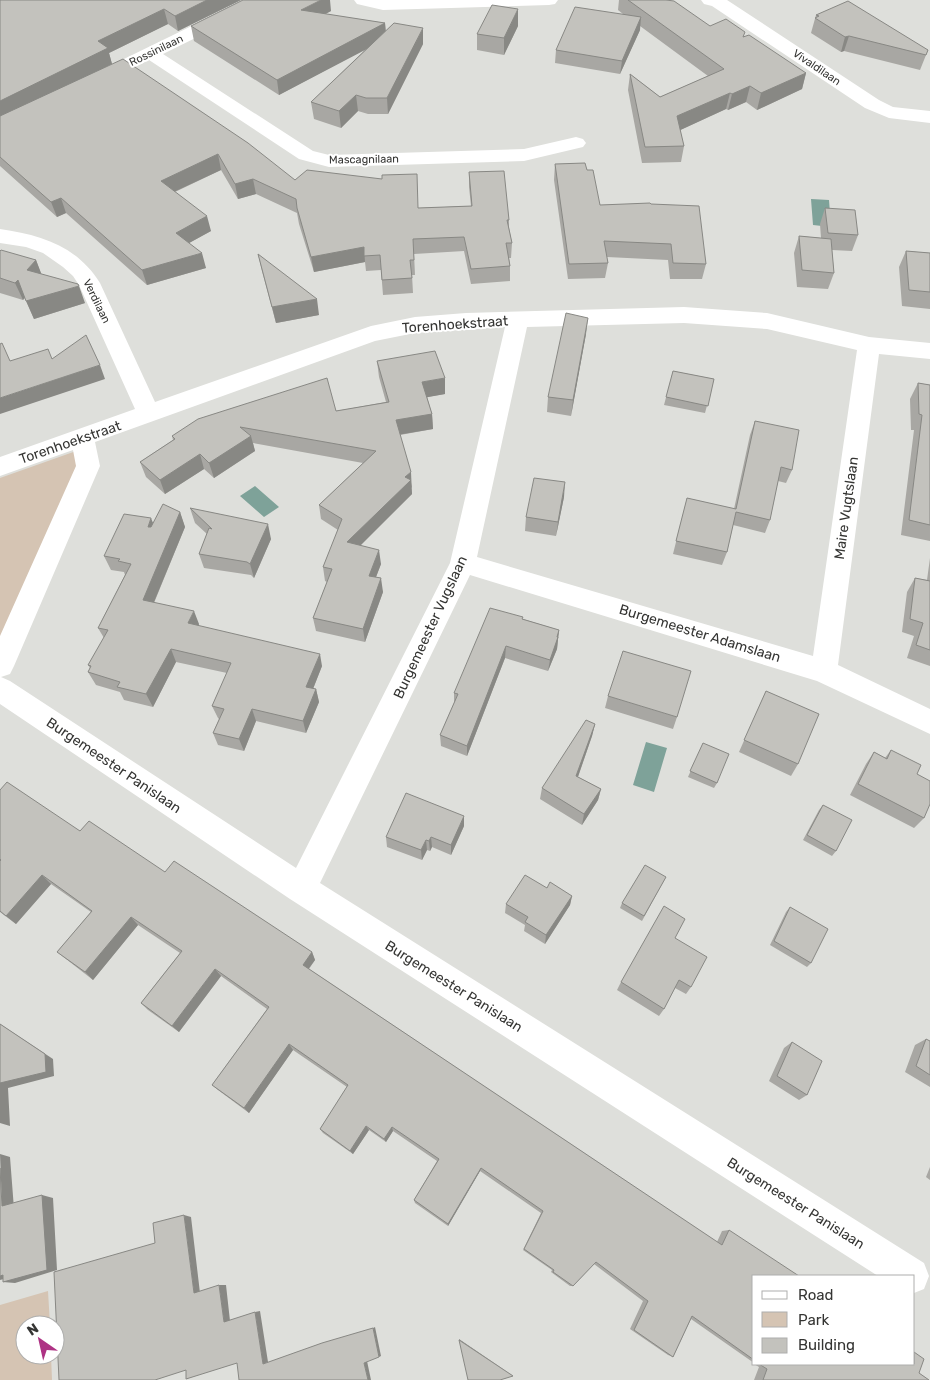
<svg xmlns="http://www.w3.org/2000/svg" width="930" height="1380" viewBox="0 0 930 1380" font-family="Rubik,sans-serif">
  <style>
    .green { fill: #d5c4b3 }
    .water { fill: #7ea299 }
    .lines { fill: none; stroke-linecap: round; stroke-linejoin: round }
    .minor { fill: #fff; fill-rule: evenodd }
    .wall { fill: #a8a7a3 }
    .shaded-wall { fill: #888884 }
    .building { fill: #c3c2bd; stroke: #888884 }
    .labels { text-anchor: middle; stroke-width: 4; stroke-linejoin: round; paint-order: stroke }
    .far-street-label { font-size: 11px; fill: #353533; stroke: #fff }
    .street-label { font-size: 14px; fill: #353533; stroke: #fff }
  </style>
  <rect width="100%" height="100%" fill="#dedfdb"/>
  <!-- green -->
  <path class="green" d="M 79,450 L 76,469 L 0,640 L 0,478 Z
    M 48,1291 L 50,1325 L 25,1325 L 25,1355 L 51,1355 L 52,1380 L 0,1380 L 0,1305 Z"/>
  <!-- water -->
  <path class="water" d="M 811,199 L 829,200 L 831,227 L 813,225 Z
    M 255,486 L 279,507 L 264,517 L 240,496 Z
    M 646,742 L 667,748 L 654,792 L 633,785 Z"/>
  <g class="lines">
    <!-- minor -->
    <path class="minor" d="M 245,0 L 267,0 L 264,4 L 163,54 L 313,151 L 329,155 L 524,149 L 576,137 L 583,139 L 586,143 L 583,147 L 524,161 L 329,167 L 299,159 L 149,60 L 101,84 L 95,85 L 89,84 L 86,80 L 89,76 Z
      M 354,0 L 558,0 L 555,4 L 549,5 L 383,10 L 357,4 Z
      M 701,0 L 727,0 L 879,100 L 893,107 L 930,111 L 930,123 L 889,118 L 865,108 L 712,6 L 704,4 Z
      M 0,229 C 41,235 77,246 100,283 L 155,402 L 371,326 L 415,317 L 466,313 L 684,307 L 767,313 L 869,337 L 930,343 L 930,359 L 879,354 L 838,665 L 930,709 L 930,734 L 817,681 L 470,575 L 320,883 L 924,1263 L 929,1276 L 924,1289 L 914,1293 L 914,1276 L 878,1276 L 290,899 L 0,704 L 0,636 L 76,466 L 73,450 L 0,476 L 0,457 L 135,409 L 79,285 L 73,276 L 63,267 L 43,253 L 26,247 L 0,243 ZM 684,323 L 767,329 L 857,350 L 813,656 L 477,557 L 527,327 ZM 505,327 L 450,563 L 296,868 L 10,681 L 1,677 L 10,674 L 14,666 L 100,466 L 95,442 L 375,341 L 415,333 Z"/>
  </g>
  <!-- wall -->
  <path class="wall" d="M 0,0 L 241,0 L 178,31 L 168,24 L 109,53 L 112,64 L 94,73 L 295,180 L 418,208 L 471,206 L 469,187 L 469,172 L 509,220 L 509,228 L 512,243 L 511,258 L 509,258 L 510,266 L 510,281 L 471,284 L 464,251 L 414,254 L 415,275 L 412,275 L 413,293 L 383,295 L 381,270 L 366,271 L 365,262 L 314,272 L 299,224 L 297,213 L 256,194 L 238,199 L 221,170 L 175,192 L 211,231 L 189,243 L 206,268 L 147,285 L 66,213 L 57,217 L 0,166 Z
    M 619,0 L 666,0 L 710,26 L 744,37 L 806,73 L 802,89 L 757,110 L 746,102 L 728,110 L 726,109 L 680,130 L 684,146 L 681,162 L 642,163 L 628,90 L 630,74 L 660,97 L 708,76 L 640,26 L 640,30 L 620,74 L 555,63 L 556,50 L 623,14 L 618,10 Z
    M 331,11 L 325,14 L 385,23 L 386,31 L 423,44 L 388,114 L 368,114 L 358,111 L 341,128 L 314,119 L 311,102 L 367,48 L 279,95 L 194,41 L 191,26 Z
    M 816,15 L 928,50 L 920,70 L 844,51 L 841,52 L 811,33 Z
    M 518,26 L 504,55 L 477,50 L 477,34 Z
    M 555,164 L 587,170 L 600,205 L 651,204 L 706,264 L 702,279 L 670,279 L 668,260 L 607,257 L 608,263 L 605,278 L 568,279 L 554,180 Z
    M 825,208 L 858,235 L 852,251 L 832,250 L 834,273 L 828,289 L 797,287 L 794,253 L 799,236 L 821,238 L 820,224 Z
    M 0,251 L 36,260 L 41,274 L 85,303 L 34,319 L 25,298 L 23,300 L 0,293 Z
    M 906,251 L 930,253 L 930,309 L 902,306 L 899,267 Z
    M 258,254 L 319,315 L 276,323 L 262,271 Z
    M 586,334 L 571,416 L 547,412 L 548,397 Z
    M 377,361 L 445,394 L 427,397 L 432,414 L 433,429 L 400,435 L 412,487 L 411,488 L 412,494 L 360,545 L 381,564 L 376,577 L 383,592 L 365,642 L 316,631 L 313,618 L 327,582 L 325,581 L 323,567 L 338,530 L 321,519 L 319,505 L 363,463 L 253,443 L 255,451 L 214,478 L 204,469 L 165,494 L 146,477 L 140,462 L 173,440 L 172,436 L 336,411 L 386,402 L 379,377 Z
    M 673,371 L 714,379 L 705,413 L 664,405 Z
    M 918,383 L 930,385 L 930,541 L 901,535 L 914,430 L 911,430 L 910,399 Z
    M 755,421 L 792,470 L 786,483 L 778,481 L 770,520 L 765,533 L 733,525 L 727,552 L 722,565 L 673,554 L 687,498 L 734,509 L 750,435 Z
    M 564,497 L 556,536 L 525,531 L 526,517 Z
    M 190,508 L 271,539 L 254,578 L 251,575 L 204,568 L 199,554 L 207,534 L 195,523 Z
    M 180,512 L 185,527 L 154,603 L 199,624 L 198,626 L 322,666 L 313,689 L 316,689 L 319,702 L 306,733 L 256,721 L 244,751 L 218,745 L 213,733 L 219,719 L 218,718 L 212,706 L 227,673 L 176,662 L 153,707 L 124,700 L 120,692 L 96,685 L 88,672 L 90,668 L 88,665 L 104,638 L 98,628 L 125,575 L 124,572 L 111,570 L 104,556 L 153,522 Z
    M 930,558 L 930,666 L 907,658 L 914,636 L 902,632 L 907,592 L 915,578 L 927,580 Z
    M 523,619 L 559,630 L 557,649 L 548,671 L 505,658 L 467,756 L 441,746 L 440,735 L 454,703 L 454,693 Z
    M 766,691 L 798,764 L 791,776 L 739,752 Z
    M 608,696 L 677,717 L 673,729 L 605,708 Z
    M 595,724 L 592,736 L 578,777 L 601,789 L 598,800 L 582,825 L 540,799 L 542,788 Z
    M 703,743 L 717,783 L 714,788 L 688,777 Z
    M 891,750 L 917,774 L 924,818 L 914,828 L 850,795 L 866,764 L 874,752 L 885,758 Z
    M 0,790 L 80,831 L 165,872 L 312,952 L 315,960 L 309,969 L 717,1242 L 722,1231 L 729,1230 L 754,1276 L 754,1363 L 691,1319 L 673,1357 L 668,1355 L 630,1329 L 643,1301 L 594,1264 L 573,1286 L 570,1286 L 551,1272 L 552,1270 L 523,1250 L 541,1213 L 480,1171 L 448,1226 L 415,1203 L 414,1200 L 437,1161 L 393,1131 L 386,1142 L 369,1130 L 353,1154 L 323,1133 L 320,1129 L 347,1087 L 293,1050 L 249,1113 L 218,1090 L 212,1085 L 267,1009 L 221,976 L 179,1032 L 148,1010 L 141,1003 L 180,953 L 138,925 L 93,980 L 57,952 L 91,912 L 51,884 L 16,924 L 0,912 Z
    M 823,805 L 836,851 L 832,856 L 803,840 L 819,810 Z
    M 464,826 L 451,855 L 432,847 L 430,851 L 427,850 L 422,860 L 387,847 L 386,837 Z
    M 666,877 L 642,921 L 620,908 L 622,903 Z
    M 547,888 L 572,896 L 570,905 L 545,944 L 524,931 L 525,925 L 505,913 L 506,904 Z
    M 790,907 L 811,963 L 807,967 L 770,945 L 786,912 Z
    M 675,938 L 691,987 L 686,994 L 675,988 L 664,1009 L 659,1016 L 617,990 L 621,982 Z
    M 926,1039 L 930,1041 L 930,1087 L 905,1072 L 915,1045 Z
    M 792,1042 L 807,1095 L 799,1100 L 769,1081 L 784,1048 Z
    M 930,1167 L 930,1180 L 926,1177 Z
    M 754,1364 L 914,1364 L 919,1373 L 929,1380 L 754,1380 L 759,1367 Z"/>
  <!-- shaded-wall -->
  <path class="shaded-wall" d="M 207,0 L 241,0 L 178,31 L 175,16 Z
    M 321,0 L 330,0 L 331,11 L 303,26 L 301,10 Z
    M 164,9 L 168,24 L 109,53 L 112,64 L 0,119 L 0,101 L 98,41 Z
    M 518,9 L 518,26 L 504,55 L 504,38 Z
    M 641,17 L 640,30 L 620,74 L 622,61 Z
    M 385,23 L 386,39 L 279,95 L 277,80 Z
    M 423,28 L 423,44 L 388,114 L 387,98 Z
    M 849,36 L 844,51 L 841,52 L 845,37 Z
    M 806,73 L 802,89 L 757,110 L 761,93 Z
    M 750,86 L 746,102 L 728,110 L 732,94 Z
    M 730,93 L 726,109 L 674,133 L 677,116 Z
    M 356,95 L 358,111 L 341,128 L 339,111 Z
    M 218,154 L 221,170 L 165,196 L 161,181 Z
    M 253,179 L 256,194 L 238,199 L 235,184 Z
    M 61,198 L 66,213 L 57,217 L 51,202 Z
    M 207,216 L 211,231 L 180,248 L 176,233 Z
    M 364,247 L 365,262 L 314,272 L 311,257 Z
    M 202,253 L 206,268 L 147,285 L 142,270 Z
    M 36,260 L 43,278 L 27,270 Z
    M 18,280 L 25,297 L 23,300 L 15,283 Z
    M 79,286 L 85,303 L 34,319 L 26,301 Z
    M 317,299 L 319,315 L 276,323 L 272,307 Z
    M 588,318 L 586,334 L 571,416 L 573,400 Z
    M 100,365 L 105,379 L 0,414 L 0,398 Z
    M 445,378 L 445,394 L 423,398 L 422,382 Z
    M 432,414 L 433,429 L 397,435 L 396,420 Z
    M 251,436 L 255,451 L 214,478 L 209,463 Z
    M 200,454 L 204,469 L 165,494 L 160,480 Z
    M 411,472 L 412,494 L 349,557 L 347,542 L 405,477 Z
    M 565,482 L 564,497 L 556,536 L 558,522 Z
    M 180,512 L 185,527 L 149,614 L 143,600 Z
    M 151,518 L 157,533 L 148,527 Z
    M 268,524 L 271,539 L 254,578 L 250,564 Z
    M 379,550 L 381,564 L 371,590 L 369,576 Z
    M 381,578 L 383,592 L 365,642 L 363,629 Z
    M 194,611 L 199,624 L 194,637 L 188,623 Z
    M 559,630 L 557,649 L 548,671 L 550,660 Z
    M 506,646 L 505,658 L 467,756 L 467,746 Z
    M 171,649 L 176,662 L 153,707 L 146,694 Z
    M 320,654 L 322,666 L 309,699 L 306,687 Z
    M 316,689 L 319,702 L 306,733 L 303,721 Z
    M 252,709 L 256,721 L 244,751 L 239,739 Z
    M 595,724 L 592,736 L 574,788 L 576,776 Z
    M 601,789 L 598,800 L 582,825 L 584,814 Z
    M 464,816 L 464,826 L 451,855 L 451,845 Z
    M 431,837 L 432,847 L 430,851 L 429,841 Z
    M 426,840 L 427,850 L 422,860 L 421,850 Z
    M 42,875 L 51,884 L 16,924 L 6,916 Z
    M 572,896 L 570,905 L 545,944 L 546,935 Z
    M 131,917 L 138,925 L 93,980 L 85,972 Z
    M 312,952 L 315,960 L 306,972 L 303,965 Z
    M 215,969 L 221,976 L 179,1032 L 172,1026 Z
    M 0,1024 L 53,1059 L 54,1076 L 8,1088 L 10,1126 L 0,1123 Z
    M 289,1044 L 293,1050 L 249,1113 L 244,1108 Z
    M 366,1126 L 369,1130 L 353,1154 L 350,1151 Z
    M 392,1127 L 393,1131 L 386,1142 L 384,1139 Z
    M 0,1154 L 10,1157 L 14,1209 L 2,1206 Z
    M 481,1168 L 480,1171 L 448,1226 L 448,1224 Z
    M 42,1195 L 53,1198 L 57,1270 L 15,1283 L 3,1282 Z
    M 184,1215 L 191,1217 L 200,1293 L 194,1293 Z
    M 3,1275 L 15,1276 L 0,1280 L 0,1276 Z
    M 219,1285 L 226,1285 L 230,1321 L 224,1322 Z
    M 260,1311 L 268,1362 L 263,1364 L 255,1312 Z
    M 375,1327 L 381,1356 L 379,1357 L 373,1328 Z
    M 459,1339 L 512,1375 L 513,1376 L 459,1340 Z
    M 367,1361 L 371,1380 L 368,1380 L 364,1363 Z"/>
  <!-- building -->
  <path class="building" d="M 0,0 L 207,0 L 175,16 L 164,9 L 98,41 L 108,48 L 0,101 Z
    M 243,0 L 321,0 L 301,10 L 385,23 L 277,80 L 191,26 Z
    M 628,0 L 666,0 L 674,1 L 710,26 L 726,19 L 745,32 L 743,37 L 749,35 L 806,73 L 761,93 L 750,86 L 732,94 L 730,93 L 677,116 L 684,146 L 645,147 L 630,74 L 660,97 L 724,69 Z
    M 848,1 L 928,50 L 926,55 L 849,36 L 845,37 L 815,18 L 819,16 L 816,15 Z
    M 492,5 L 518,9 L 504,38 L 477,34 Z
    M 575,7 L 641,17 L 622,61 L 556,50 Z
    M 394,23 L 423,28 L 387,98 L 366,98 L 356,95 L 339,111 L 311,102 Z
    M 123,59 L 248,143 L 295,180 L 307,170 L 382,179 L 382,175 L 417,174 L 418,208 L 472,206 L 469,172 L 504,171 L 509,220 L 507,220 L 512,243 L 506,243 L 510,266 L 471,269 L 464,237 L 413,239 L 414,260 L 410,260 L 412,278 L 382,280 L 380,255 L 364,256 L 364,247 L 311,257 L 297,208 L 296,199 L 253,179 L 235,184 L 218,154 L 161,181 L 207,216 L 176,233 L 202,253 L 142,270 L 61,198 L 51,202 L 0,157 L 0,116 Z
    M 585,163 L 587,170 L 593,170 L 600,205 L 650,203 L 651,204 L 699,206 L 706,264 L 673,263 L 671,244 L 604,241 L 608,263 L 569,264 L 555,164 Z
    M 825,208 L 855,210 L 858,235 L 828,233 Z
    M 799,236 L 831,239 L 834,273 L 802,270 Z
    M 1,250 L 36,260 L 27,270 L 78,284 L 79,286 L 26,301 L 18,280 L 15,283 L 0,278 L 0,251 Z
    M 906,251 L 930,253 L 930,292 L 909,290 Z
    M 258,254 L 317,299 L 272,307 Z
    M 566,313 L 588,318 L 573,400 L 548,397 Z
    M 86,335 L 100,365 L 0,398 L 0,344 L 2,343 L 10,361 L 48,349 L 52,359 Z
    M 435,351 L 445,378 L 422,382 L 432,414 L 396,420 L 411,472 L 405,477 L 411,480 L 347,542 L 379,550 L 369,576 L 381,578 L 363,629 L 313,618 L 332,569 L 323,567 L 342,519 L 319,505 L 376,451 L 240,427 L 251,436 L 209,463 L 200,454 L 160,480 L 140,462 L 175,439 L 172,436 L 198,419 L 327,378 L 336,411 L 389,402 L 377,361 Z
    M 673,371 L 714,379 L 708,406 L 666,397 Z
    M 918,383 L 930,385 L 930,525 L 909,520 L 922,415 L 919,414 Z
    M 755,421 L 799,430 L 792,470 L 781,467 L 770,520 L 736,512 L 727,552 L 676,541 L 687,498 L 736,509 Z
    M 534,478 L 565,482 L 558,522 L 526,517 Z
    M 163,504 L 180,512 L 143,600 L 194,611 L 188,623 L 320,654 L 306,687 L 316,689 L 303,721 L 252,709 L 239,739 L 213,733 L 224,709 L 212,706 L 231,663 L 171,649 L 146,694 L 117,687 L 120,682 L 88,672 L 91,666 L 88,665 L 108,630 L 98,628 L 131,564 L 118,561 L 120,559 L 104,556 L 124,514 L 151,518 L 148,527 L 151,527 Z
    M 190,508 L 268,524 L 250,564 L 247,562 L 199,554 L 209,528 L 212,529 Z
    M 915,578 L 930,581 L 930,650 L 916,645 L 923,623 L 910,619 Z
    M 490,608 L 523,617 L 522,619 L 559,630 L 557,637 L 558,637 L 550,660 L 506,646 L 467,746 L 440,735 L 458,694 L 454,693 Z
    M 623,651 L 691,671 L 677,717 L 608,696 Z
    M 766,691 L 819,714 L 798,764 L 744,740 Z
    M 586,720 L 595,724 L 576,776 L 601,789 L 584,814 L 542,788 Z
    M 703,743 L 729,754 L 717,783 L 690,771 Z
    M 891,750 L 921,765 L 917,774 L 930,781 L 930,804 L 924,818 L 858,784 L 874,752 L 887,759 Z
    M 7,782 L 80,831 L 89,821 L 165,872 L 174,861 L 312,952 L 303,965 L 722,1245 L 729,1230 L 799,1276 L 754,1276 L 754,1360 L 692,1316 L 673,1357 L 634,1330 L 648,1301 L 596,1262 L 573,1286 L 553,1272 L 554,1270 L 524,1249 L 543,1211 L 481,1168 L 448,1224 L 414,1200 L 439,1159 L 392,1127 L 384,1139 L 366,1126 L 350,1151 L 320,1129 L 348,1085 L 289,1044 L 244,1108 L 212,1085 L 269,1007 L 215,969 L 172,1026 L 141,1003 L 182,951 L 131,917 L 85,972 L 57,952 L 92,911 L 42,875 L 6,916 L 0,911 L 0,861 L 1,860 L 0,859 L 0,790 Z
    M 406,793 L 464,816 L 451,845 L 431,837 L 429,841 L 426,840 L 421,850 L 386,837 Z
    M 823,805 L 852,820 L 836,851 L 807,835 Z
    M 645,865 L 666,877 L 644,916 L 622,903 Z
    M 525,875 L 547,888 L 550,882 L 572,896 L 546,935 L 525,922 L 528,917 L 506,904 Z
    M 664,906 L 685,919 L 675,938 L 707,957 L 691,987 L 679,980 L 664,1009 L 621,982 Z
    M 790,907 L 828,929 L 811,963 L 774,941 Z
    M 0,1024 L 45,1054 L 46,1072 L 0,1083 Z
    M 926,1039 L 930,1041 L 930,1075 L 916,1066 Z
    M 792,1042 L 822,1061 L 807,1095 L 777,1076 Z
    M 0,1168 L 2,1206 L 42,1195 L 47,1270 L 3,1282 L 3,1275 L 0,1276 Z
    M 184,1215 L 194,1293 L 219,1285 L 224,1322 L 255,1312 L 263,1364 L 322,1343 L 373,1328 L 379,1357 L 364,1363 L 368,1380 L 239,1380 L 237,1363 L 186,1379 L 186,1370 L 155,1380 L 59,1380 L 54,1272 L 155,1243 L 153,1223 Z
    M 459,1340 L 513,1376 L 500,1380 L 468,1380 Z
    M 914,1352 L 924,1359 L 919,1373 L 929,1380 L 763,1380 L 767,1369 L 759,1364 L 914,1364 Z"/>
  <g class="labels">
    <!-- far-street labels -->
    <g class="far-street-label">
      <text transform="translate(156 50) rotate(-26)" y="4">Rossinilaan</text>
      <text transform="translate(817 67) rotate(34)" y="4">Vivaldilaan</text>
      <text transform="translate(364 159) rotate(-1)" y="4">Mascagnilaan</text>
      <text transform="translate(97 301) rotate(64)" y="4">Verdilaan</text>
    </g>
    <!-- street labels -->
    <g class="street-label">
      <text transform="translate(455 324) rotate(-4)" y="5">Torenhoekstraat</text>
      <text transform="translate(70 442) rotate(-19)" y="5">Torenhoekstraat</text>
      <text transform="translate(846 508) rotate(-82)" y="5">Maire Vugtslaan</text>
      <text transform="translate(430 627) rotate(-65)" y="5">Burgemeester Vugslaan</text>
      <text transform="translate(700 633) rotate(17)" y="5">Burgemeester Adamslaan</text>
      <text transform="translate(114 765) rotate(34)" y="5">Burgemeester Panislaan</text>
      <text transform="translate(454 986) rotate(32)" y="5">Burgemeester Panislaan</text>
      <text transform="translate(796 1203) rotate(32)" y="5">Burgemeester Panislaan</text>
    </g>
  </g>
  <!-- legend -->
  <rect x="752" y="1275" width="162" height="90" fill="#ffffff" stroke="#aeaead"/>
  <rect x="762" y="1291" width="25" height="8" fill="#ffffff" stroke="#aeaead"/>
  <text x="798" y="1300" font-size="15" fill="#353533">Road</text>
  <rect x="762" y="1312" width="25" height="15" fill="#d5c4b3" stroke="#aeaead"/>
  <text x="798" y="1325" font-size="15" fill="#353533">Park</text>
  <rect x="762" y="1338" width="25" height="15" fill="#c3c2bd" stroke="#aeaead"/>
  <text x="798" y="1350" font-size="15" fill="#353533">Building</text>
  <!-- north arrow -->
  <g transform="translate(40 1340) rotate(326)"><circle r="24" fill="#ffffff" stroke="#aeaead"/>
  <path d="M0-4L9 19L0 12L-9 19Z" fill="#ae3284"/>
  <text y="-8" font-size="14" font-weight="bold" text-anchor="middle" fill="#353533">N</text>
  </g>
</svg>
